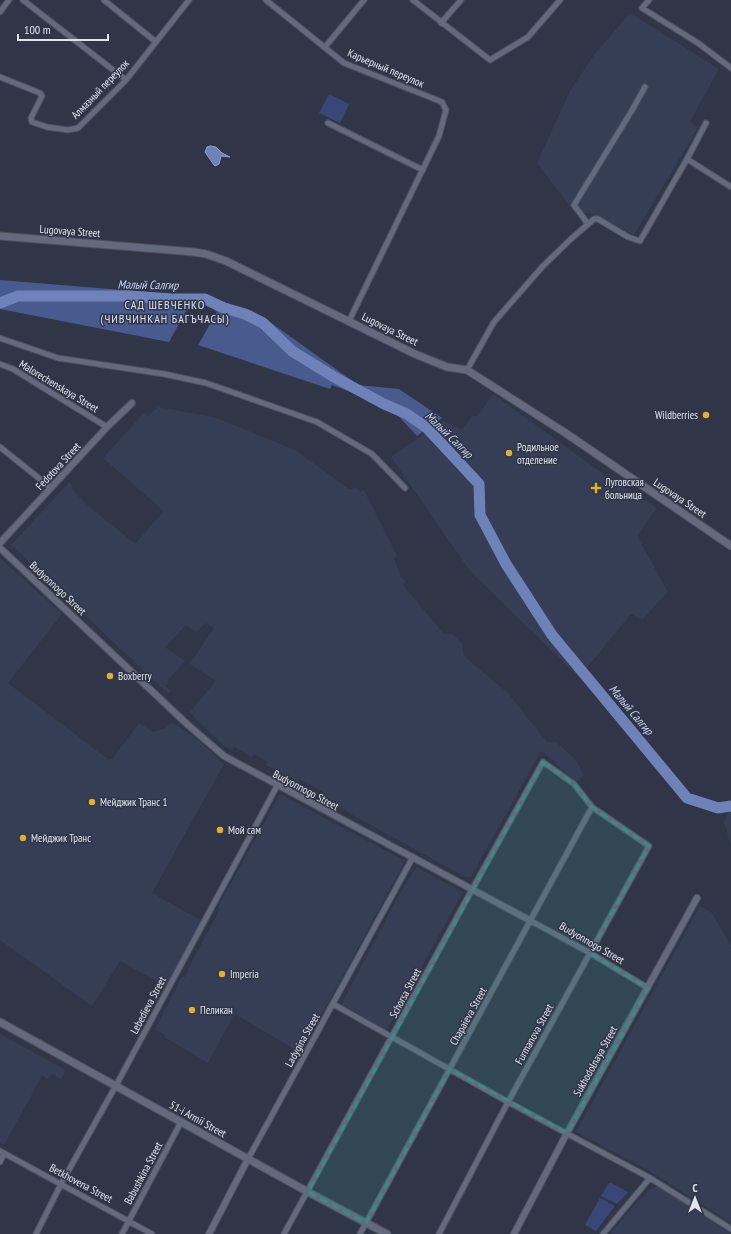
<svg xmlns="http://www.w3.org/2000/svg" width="731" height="1234" viewBox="0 0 731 1234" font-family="'PT Sans Narrow',sans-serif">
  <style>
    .built { fill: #363e55 }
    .green { fill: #384778 }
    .forest { fill: #495a8f }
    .water { fill: #6e81b8; stroke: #909fc8 }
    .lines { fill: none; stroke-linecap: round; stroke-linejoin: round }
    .river { stroke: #6e81b8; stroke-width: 11 }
    .minor-casing { stroke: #4c515f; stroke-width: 7 }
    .tertiary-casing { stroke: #4c515f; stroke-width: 8 }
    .secondary-casing { stroke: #4c515f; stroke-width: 9 }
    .minor { stroke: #636a7e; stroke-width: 5 }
    .tertiary { stroke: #636a7e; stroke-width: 6 }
    .secondary { stroke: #636a7e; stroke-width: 7 }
    .marked { fill: #398c88; fill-opacity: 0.2; stroke: #398c88; stroke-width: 3; stroke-dasharray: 8 5; stroke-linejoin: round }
    .poi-dot { fill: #dfb034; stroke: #303647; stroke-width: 1.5 }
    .labels { text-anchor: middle; stroke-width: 3; stroke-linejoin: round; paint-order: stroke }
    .street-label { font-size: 11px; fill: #e0e4ef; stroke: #303647 }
    .poi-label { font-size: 11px; fill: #e0e4ef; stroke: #303647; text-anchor: start }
    .water-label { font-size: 12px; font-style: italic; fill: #c7d3f3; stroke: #303647 }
    .neighbourhood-label { font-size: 12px; letter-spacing: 1px; fill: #dae2f9; stroke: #303647 }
  </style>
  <rect width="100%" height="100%" fill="#303647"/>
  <!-- built -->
  <path class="built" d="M 630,13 L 719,69 L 690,121 L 698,128 L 634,235 L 590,213 L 576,214 L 537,163 L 570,91 L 594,55 Z
    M 493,394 L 595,468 L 657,508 L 637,536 L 668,592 L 642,620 L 631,614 L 579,677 L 470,571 L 391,457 L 443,421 L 462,429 L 473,416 L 478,416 Z
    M 158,407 L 214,417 L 295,450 L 349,489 L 357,488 L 360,492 L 364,490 L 397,556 L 394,558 L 400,575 L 406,582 L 403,585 L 444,634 L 451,634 L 462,643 L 464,656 L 507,692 L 547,742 L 556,742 L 575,759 L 584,775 L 576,784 L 554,761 L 541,751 L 471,877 L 465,877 L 320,797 L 323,792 L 300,779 L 298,782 L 266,765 L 268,762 L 254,754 L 252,757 L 234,747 L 232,750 L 224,746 L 196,719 L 190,712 L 216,681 L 190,664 L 214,628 L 206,623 L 196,632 L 186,625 L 165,647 L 185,661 L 167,681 L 168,683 L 165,686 L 171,691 L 168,694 L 11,545 L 69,482 L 73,486 L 71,488 L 85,503 L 135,544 L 164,511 L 103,458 L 144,413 L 148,416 Z
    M 0,558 L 62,614 L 8,683 L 109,760 L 114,757 L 139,723 L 153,732 L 166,728 L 171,722 L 197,739 L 224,764 L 152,893 L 204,922 L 167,987 L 120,961 L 92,1006 L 0,940 Z
    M 280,794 L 405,861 L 301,1053 L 235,1014 L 239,1005 L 208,1063 L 164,1037 L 165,1035 L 155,1030 L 179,981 L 182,977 L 185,977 L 189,970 L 188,969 L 220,909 L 218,907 Z
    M 731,811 L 731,845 L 724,822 L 728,812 Z
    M 416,867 L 463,892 L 387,1030 L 342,1005 L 342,1003 L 395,902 Z
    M 700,906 L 712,913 L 731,946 L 731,1223 L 650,1171 L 576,1132 Z
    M 0,1034 L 64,1069 L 65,1072 L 61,1079 L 52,1074 L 48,1079 L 42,1076 L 4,1145 L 0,1143 Z
    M 653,1187 L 659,1187 L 731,1234 L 610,1234 L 635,1204 Z"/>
  <!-- green -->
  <path class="green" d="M 329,94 L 349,104 L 340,123 L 319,113 Z
    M 611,1183 L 628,1192 L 617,1204 L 601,1196 L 608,1184 Z
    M 600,1198 L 615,1206 L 596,1231 L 585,1225 Z"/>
  <!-- forest -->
  <path class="forest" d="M 0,280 L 208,297 L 252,311 L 263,317 L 358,385 L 399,389 L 442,418 L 417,436 L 390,407 L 332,385 L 330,389 L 198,345 L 217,312 L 205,303 L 191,302 L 169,342 L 0,309 Z"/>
  <!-- water -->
  <path class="water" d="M 210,146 L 216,147 L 222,153 L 230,157 L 221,156 L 219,164 L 215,166 L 214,165 L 205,152 L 207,147 Z"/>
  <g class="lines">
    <!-- river -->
    <path class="river" d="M 0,303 L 18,296 L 130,296 L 171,299 L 205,299 L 224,308 L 245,314 L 263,323 L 292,351 L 334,377 L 384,404 L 407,414 L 427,428 L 479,484 L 480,515 L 506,564 L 552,635 L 687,798 L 718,808 L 731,806"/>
    <!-- minor casing -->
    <g class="minor-casing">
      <path id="minor" d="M 23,0 L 126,80
        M 104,0 L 156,42
        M 266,0 L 344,63 L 442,102 L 446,110 L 439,136 L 349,321
        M 413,0 L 490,60 L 528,37 L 560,0
        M 649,0 L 642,8 L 698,43 L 731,68
        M 0,12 L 9,0
        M 441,23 L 461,0
        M 325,47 L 364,0
        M 0,77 L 40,93 L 42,96 L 31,118 L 32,122 L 47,127 L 68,130 L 78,128 L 126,80 L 189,0
        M 328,123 L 423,170
        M 687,159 L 706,123
        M 588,224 L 574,205 L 631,112 L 645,87
        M 0,338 L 58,358 L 164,374 L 206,383 L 317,422 L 372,454 L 405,488
        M 0,364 L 13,369 L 107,427
        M 467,370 L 494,322 L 543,266 L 572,238 L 594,219 L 598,219 L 628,237 L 640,241 L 687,159 L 731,187
        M 0,447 L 51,488
        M 531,921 L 590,953 L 648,988
        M 333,1004 L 508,1102 L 650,1178 L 731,1229
        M 0,1151 L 152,1234
        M 248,1159 L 413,857
        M 0,1162 L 4,1154
        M 36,1234 L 61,1184 L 119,1080 L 277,786
        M 122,1234 L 181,1122
        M 284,1234 L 469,895 L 543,762 L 574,784 L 592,807 L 649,846 L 508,1102 L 439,1234
        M 360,1234 L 592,807
        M 603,1234 L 650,1178"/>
    </g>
    <!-- tertiary casing -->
    <g class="tertiary-casing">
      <path id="tertiary" d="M 0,543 L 107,427 L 132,403
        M 0,548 L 188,725 L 224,756 L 531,921
        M 209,1234 L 248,1159
        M 514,1234 L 567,1133 L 697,898"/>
    </g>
    <!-- secondary casing -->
    <g class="secondary-casing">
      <path id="secondary" d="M 0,236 L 194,252 L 206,254 L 226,261 L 415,354 L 447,367 L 467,370 L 567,434 L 731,546
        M 0,1022 L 308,1192 L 387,1234"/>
    </g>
    <!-- minor -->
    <use href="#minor" class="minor"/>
    <!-- tertiary -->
    <use href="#tertiary" class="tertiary"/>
    <!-- secondary -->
    <use href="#secondary" class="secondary"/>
  </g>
  <!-- marked area -->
  <path class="marked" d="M 543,762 L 574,784 L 592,807 L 649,846 L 590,953 L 648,988 L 567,1133 L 450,1069 L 366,1223 L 308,1192 Z"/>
  <!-- markers -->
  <g class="poi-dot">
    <circle cx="706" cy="415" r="4"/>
    <circle cx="509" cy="453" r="4"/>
    <path d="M594 482h4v4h4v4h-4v4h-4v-4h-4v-4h4z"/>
    <circle cx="110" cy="676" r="4"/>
    <circle cx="92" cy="802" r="4"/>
    <circle cx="220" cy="830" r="4"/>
    <circle cx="23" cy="838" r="4"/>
    <circle cx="222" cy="974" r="4"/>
    <circle cx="192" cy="1010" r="4"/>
  </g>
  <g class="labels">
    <!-- street labels -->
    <g class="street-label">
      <text transform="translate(386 68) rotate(23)" y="4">Карьерный переулок</text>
      <text transform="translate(100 89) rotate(-46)" y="4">Алмазный переулок</text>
      <text transform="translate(70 231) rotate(4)" y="4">Lugovaya Street</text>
      <text transform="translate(390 329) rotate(26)" y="4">Lugovaya Street</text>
      <text transform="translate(59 386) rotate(31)" y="4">Malorechenskaya Street</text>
      <text transform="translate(58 466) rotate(-47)" y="4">Fedotova Street</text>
      <text transform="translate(680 498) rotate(34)" y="4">Lugovaya Street</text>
      <text transform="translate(58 588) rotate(43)" y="4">Budyonnogo Street</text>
      <text transform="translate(306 790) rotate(28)" y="4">Budyonnogo Street</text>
      <text transform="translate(592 943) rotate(30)" y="4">Budyonnogo Street</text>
      <text transform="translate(405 993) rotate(-62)" y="4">Schorsa Street</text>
      <text transform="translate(148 1005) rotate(-62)" y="4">Lebedieva Street</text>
      <text transform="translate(468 1016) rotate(-61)" y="4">Chapaieva Street</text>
      <text transform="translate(534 1034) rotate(-61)" y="4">Furmanova Street</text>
      <text transform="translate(302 1040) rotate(-61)" y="4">Ladygina Street</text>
      <text transform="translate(595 1061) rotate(-61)" y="4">Sukhodolnaya Street</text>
      <text transform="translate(198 1119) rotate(29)" y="4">51-i Armii Street</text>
      <text transform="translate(143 1173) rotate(-62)" y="4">Babushkina Street</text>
      <text transform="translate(81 1183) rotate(28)" y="4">Betkhovena Street</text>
    </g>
    <!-- poi labels -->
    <g class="poi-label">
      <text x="698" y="419" text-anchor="end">Wildberries</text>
      <text x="517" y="451">Родильное<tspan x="517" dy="13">отделение</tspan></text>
      <text x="605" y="486">Луговская<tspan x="605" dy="13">больница</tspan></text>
      <text x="118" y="680">Boxberry</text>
      <text x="100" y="806">Мейджик Транс 1</text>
      <text x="228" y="834">Мой сам</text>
      <text x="31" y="842">Мейджик Транс</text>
      <text x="230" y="978">Imperia</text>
      <text x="200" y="1014">Пеликан</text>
    </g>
    <!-- water labels -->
    <g class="water-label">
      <text transform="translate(148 285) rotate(1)" y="4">Малый Салгир</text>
      <text transform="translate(449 435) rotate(44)" y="4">Малый Салгир</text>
      <text transform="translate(631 710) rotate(50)" y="4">Малый Салгир</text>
    </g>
    <!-- neighbourhood labels -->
    <g class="neighbourhood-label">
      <text x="165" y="309">САД ШЕВЧЕНКО<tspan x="165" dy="14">(ЧИВЧИНКАН БАГЪЧАСЫ)</tspan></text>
    </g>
  </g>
  <!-- north arrow -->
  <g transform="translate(695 1198)" stroke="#303647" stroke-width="3" paint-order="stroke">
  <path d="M0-3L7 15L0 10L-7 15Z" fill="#e0e4ef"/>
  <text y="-6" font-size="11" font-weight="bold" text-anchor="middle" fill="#e0e4ef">С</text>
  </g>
  <!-- scale -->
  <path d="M18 34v6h90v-6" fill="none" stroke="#e0e4ef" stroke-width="2"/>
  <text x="24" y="34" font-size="12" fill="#e0e4ef" stroke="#303647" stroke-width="3" paint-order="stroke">100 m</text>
</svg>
